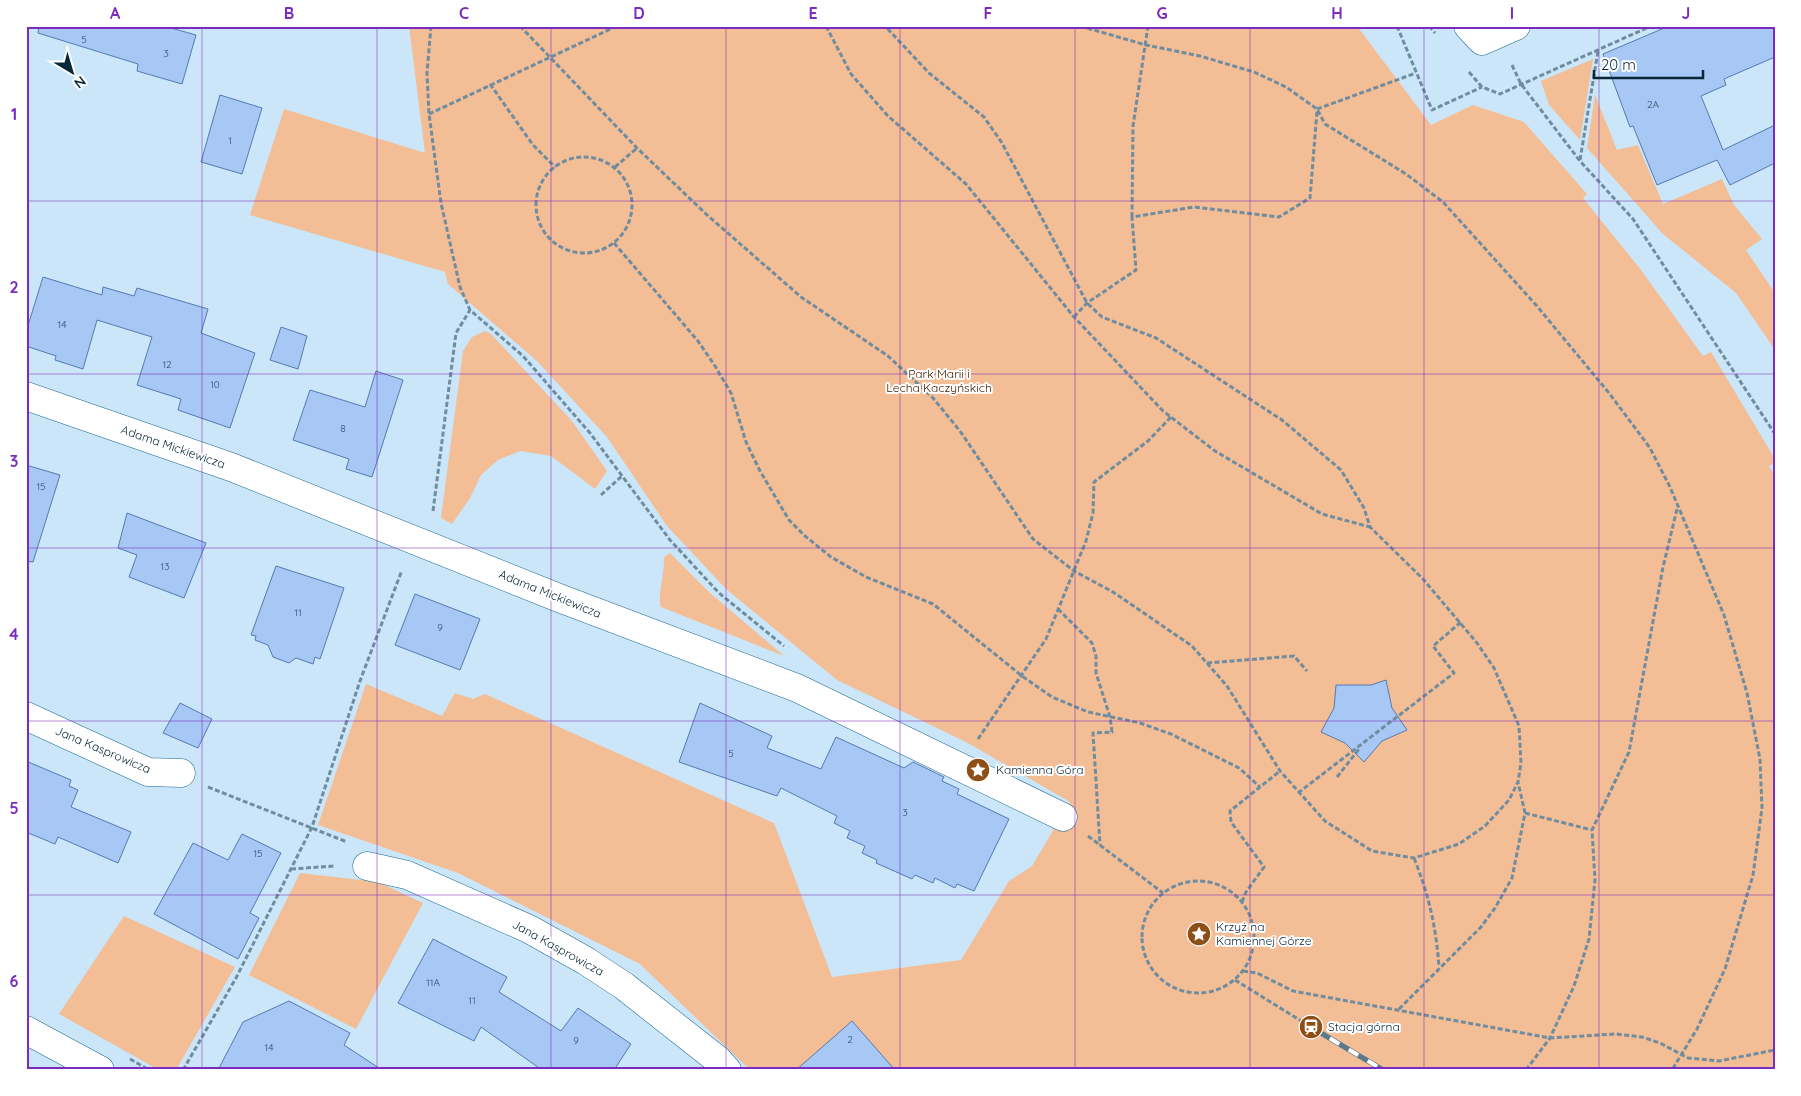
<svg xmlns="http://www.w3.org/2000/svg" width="1801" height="1096" viewBox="0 0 1801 1096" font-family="Quicksand,sans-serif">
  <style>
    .green { fill: #f3bd96 }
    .building { fill: #a7c7f5; stroke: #547ab1 }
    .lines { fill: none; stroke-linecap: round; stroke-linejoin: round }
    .minor-casing { stroke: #1c6890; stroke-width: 29 }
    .path { stroke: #708d9f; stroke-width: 3; stroke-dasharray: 5 2.5; stroke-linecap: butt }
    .minor { stroke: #fff; stroke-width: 28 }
    .rail-casing { stroke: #5d7a8c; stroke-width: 5.5 }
    .rail { stroke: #fff; stroke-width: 4; stroke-dasharray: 11; stroke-linecap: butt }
    .grid { fill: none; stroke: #7b2cbf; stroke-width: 1; stroke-opacity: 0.55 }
    .labels { text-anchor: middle; stroke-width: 4; stroke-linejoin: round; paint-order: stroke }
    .number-label { font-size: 10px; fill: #304f67 }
    .park-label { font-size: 12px; fill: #462000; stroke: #fff }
    .street-label { font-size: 12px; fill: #082738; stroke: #fff }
    .poi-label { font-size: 12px; fill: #082738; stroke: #fff; text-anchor: start }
    .neatline { fill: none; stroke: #7b2cbf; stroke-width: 2 }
    .grid-label { font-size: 16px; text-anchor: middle; font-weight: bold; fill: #7b2cbf }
  </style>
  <rect width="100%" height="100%" fill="#cbe6f9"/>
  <!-- green -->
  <path class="green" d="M 409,26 L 1357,26 L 1431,125 L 1473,105 L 1524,122 L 1587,194 L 1583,198 L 1641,270 L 1703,356 L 1711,352 L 1775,459 L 1775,463 L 1769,466 L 1775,476 L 1775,1070 L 750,1070 L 640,964 L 458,873 L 318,825 L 366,684 L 442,716 L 455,693 L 473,699 L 485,694 L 774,823 L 832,977 L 961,960 L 1009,881 L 1032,866 L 1070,802 L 966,742 L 837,680 L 726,589 L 667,526 L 607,437 L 537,361 L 448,284 L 445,272 L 250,215 L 284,109 L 425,153 Z
    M 1593,59 L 1580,140 L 1549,105 L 1541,81 Z
    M 1595,95 L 1617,150 L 1638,145 L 1663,204 L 1722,179 L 1734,205 L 1762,239 L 1746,250 L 1775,293 L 1775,350 L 1736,293 L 1663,234 L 1587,148 Z
    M 485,331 L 491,334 L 572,421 L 607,471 L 595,489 L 551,456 L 520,451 L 498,460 L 481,475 L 470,498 L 452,524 L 441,518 L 463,351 L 472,337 Z
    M 670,553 L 709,592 L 784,656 L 661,607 C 657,598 665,572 664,557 Z
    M 300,873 L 378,882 L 423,903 L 356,1029 L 249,975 Z
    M 124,916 L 235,967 L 176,1070 L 159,1070 L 59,1014 Z"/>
  <!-- building -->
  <path class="building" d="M 39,26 L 164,26 L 196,35 L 182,84 L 137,71 L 138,64 L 38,33 Z
    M 1669,26 L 1775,26 L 1775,57 L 1724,79 L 1726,85 L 1701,96 L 1723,150 L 1775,125 L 1775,163 L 1730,185 L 1717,160 L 1657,185 L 1633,126 L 1630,127 L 1603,54 Z
    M 220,95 L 262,108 L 242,174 L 201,162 Z
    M 43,277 L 102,295 L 103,287 L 134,296 L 137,288 L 208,309 L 201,333 L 255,353 L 230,428 L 178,410 L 181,399 L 137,385 L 152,337 L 97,320 L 83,369 L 55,360 L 56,356 L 26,346 L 26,332 Z
    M 281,327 L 307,336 L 298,369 L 270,360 Z
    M 376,371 L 403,380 L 372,477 L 346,469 L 349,459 L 293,440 L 310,390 L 365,407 Z
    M 26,465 L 60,475 L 33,562 L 26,561 Z
    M 127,513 L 206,543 L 184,598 L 129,577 L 137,555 L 118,548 Z
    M 276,566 L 344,588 L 320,659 L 315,657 L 313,664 L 296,658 L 289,663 L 273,657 L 268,645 L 255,640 L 256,636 L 251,635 Z
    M 415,594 L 480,619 L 460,670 L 395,645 Z
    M 1386,680 L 1392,708 L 1407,730 L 1382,741 L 1364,762 L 1345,743 L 1321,732 L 1334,708 L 1336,685 L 1371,685 Z
    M 180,703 L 212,719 L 198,748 L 163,733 Z
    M 700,703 L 772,736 L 767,748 L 821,769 L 836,737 L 904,768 L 913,762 L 944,777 L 942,781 L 959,789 L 957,794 L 1009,819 L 974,891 L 957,884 L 955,888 L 935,878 L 933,883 L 915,875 L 912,879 L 876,863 L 877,860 L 862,853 L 865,846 L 847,838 L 850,831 L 834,823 L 837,816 L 781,788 L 777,796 L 679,762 Z
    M 26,761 L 71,780 L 69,786 L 78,790 L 71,807 L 131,832 L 118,863 L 58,837 L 55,844 L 26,832 Z
    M 242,834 L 281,853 L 250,913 L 259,918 L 238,959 L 154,914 L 193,843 L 228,860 Z
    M 433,939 L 507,977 L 499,992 L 561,1031 L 578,1008 L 631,1044 L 614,1070 L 542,1070 L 481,1027 L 474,1041 L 398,1003 Z
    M 289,1001 L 350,1033 L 344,1045 L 382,1070 L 218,1070 L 243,1022 Z
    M 852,1021 L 895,1070 L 796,1070 Z"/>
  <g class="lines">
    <!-- minor casing -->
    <g class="minor-casing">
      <path id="minor" d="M 1468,26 L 1482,41 L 1516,26
        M 26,396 L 231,467 L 559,598 L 797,688 L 1063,817
        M 26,716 L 148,772 L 181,773
        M 367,866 L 407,875 L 529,929 L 586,961 L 624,986 L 718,1060 L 727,1070
        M 26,1030 L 100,1070"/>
    </g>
    <!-- path -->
    <path class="path" d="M 431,26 L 427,73 L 429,114 L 441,203 L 460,287 L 470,310 L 523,356 L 590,433 L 670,540 L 719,593 L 784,646
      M 520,26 L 637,148 L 706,214 L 801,297 L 888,356 L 933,398 L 960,431 L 1033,539 L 1074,571 L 1113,592 L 1192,646 L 1227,686 L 1280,771 L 1325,821 L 1372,851 L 1414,858 L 1459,844 L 1485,826 L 1509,800 L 1518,782 L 1521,763 L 1519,726 L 1494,668 L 1477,643 L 1423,579 L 1370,527 L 1364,508 L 1341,470 L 1282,420 L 1156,338 L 1102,317 L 1087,303 L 1002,143 L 984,117 L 929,73 L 885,26
      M 826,26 L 851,74 L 888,116 L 966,184 L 1074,317 L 1163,411 L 1215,451 L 1322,514 L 1370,527
      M 1080,26 L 1146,45 L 1200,56 L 1254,72 L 1286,87 L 1317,109 L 1325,124 L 1406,174 L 1443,202 L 1536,305 L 1609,393 L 1650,448 L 1670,487 L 1724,615 L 1747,693 L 1760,759 L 1762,808 L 1753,875 L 1725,969 L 1697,1029 L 1672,1070
      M 1397,26 L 1432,110 L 1482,87
      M 1429,26 L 1435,33
      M 1512,65 L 1521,84 L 1580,161 L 1633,219 L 1775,434
      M 1469,72 L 1482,87 L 1500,94 L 1651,26
      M 490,84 L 533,145 L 555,167
      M 1317,109 L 1416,73
      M 429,114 L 617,26
      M536 205a48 48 0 1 1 96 0a48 48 0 1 1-96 0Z
      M 1580,160 L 1598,51
      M 615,167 L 637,148
      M 1132,217 L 1133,126 L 1148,26
      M 614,243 L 698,341 L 715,366 L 731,393 L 746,442 L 760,471 L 789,520 L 805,536 L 831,557 L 866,577 L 933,604 L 1022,676 L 1052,697 L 1088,712 L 1140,723 L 1171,734 L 1239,768 L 1260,787
      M 1074,317 L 1087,303 L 1136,270 L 1132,217 L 1194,207 L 1279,217 L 1310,198 L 1317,111
      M 601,495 L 622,476
      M 433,511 L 456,333 L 470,310
      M 1058,609 L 1092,643 L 1096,656 L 1096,673 L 1110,717 L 1112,732 L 1093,733 L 1100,845
      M 1207,663 L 1294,656 L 1307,671
      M 978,739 L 1046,639 L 1086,541 L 1093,513 L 1094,482 L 1148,441 L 1171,417
      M 1337,777 L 1359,749
      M 208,787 L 347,842
      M 1298,793 L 1454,673 L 1433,646 L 1461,622
      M 1525,813 L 1592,830
      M 1088,836 L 1163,893
      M 1414,858 C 1429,896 1436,926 1439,967
      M 291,869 L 334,866
      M1142 937a56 56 0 1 1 112 0a56 56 0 1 1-112 0Z
      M 1242,902 L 1246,892 L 1264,867 L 1231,822 L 1230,811 L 1280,771
      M 1243,971 L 1257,973 L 1293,991 L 1550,1038 L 1616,1034 L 1642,1037 L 1660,1043 L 1688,1058 L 1719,1061 L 1775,1050
      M 1235,980 L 1311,1027
      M 1399,1009 L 1481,927 L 1495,908 L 1512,878 L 1525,813 L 1518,782
      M 130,1059 L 149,1070
      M 183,1070 L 236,978 L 312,827 L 360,681 L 402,570
      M 1526,1070 L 1550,1038 L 1574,986 L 1589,939 L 1595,880 L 1592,830 L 1629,752 L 1663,567 L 1677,509"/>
    <!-- minor -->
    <use href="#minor" class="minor"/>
    <!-- rail casing -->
    <g class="rail-casing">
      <path id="rail" d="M 1311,1027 L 1383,1070"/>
    </g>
    <!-- rail -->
    <use href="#rail" class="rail"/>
  </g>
  <!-- grid -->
  <path class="grid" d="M 202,26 L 202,1070M 377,26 L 377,1070M 551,26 L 551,1070M 726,26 L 726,1070M 900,26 L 900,1070M 1075,26 L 1075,1070M 1250,26 L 1250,1070M 1424,26 L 1424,1070M 1599,26 L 1599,1070M 26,201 L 1775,201M 26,374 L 1775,374M 26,548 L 1775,548M 26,721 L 1775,721M 26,895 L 1775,895"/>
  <!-- icons -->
  <defs>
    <g id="sight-disc" transform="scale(1.25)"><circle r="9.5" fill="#8e4f16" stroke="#fff"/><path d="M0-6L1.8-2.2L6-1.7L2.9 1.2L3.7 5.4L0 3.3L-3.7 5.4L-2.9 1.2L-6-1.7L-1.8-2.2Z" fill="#fff"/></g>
    <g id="station-disc" transform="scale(1.25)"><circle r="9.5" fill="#8e4f16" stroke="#fff"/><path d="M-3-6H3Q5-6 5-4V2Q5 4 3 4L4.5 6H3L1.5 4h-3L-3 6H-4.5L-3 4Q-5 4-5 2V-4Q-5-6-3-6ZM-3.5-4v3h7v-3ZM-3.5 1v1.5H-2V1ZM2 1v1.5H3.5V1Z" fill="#fff"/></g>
  </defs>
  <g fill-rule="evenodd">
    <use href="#sight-disc" x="978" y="770"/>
    <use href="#sight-disc" x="1199" y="934"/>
    <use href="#station-disc" x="1311" y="1027"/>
  </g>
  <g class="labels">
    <!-- number labels -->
    <g class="number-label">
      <text x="84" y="43">5</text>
      <text x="166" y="57">3</text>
      <text x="1653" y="108">2A</text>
      <text x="230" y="144">1</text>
      <text x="62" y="328">14</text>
      <text x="167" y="368">12</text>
      <text x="215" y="388">10</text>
      <text x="343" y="432">8</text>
      <text x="41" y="490">15</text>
      <text x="165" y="570">13</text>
      <text x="298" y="616">11</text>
      <text x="440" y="631">9</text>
      <text x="731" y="757">5</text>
      <text x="905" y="816">3</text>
      <text x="258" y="857">15</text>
      <text x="433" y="986">11A</text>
      <text x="472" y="1004">11</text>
      <text x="850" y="1043">2</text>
      <text x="576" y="1044">9</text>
      <text x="269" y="1051">14</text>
    </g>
    <!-- park labels -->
    <g class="park-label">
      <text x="939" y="378">Park Marii i<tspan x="939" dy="14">Lecha Kaczyńskich</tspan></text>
    </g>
    <!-- street labels -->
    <g class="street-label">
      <text transform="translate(173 447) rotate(19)" y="4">Adama Mickiewicza</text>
      <text transform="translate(550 594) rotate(22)" y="4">Adama Mickiewicza</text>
      <text transform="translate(103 750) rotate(23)" y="4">Jana Kasprowicza</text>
      <text transform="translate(558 948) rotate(29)" y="4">Jana Kasprowicza</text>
    </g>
    <!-- poi labels -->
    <g class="poi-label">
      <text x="996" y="774">Kamienna Góra</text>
      <text x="1216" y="931">Krzyż na<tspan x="1216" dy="14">Kamiennej Górze</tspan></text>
      <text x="1328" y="1031">Stacja górna</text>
    </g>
  </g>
  <!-- border -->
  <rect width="1801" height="1096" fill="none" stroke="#ffffff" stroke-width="55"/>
  <!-- north arrow -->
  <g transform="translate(72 72) rotate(142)" stroke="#ffffff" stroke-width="4" paint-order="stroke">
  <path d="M0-4L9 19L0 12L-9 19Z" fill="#082738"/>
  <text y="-8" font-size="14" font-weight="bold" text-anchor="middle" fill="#082738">N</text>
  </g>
  <!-- scale -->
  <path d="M1594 70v8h109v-8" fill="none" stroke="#082738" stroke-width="2.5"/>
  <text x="1601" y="70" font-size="15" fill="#082738" stroke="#ffffff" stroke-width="4" paint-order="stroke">20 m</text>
  <rect x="28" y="28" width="1746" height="1040" class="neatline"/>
  <g class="grid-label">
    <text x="115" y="19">A</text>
    <text x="289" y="19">B</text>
    <text x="464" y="19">C</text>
    <text x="639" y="19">D</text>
    <text x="813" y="19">E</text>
    <text x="988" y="19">F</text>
    <text x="1162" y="19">G</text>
    <text x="1337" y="19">H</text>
    <text x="1512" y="19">I</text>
    <text x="1686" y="19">J</text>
    <text x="14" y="120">1</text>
    <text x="14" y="293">2</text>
    <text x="14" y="467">3</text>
    <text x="14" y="640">4</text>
    <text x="14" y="814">5</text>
    <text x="14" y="987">6</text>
  </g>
</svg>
